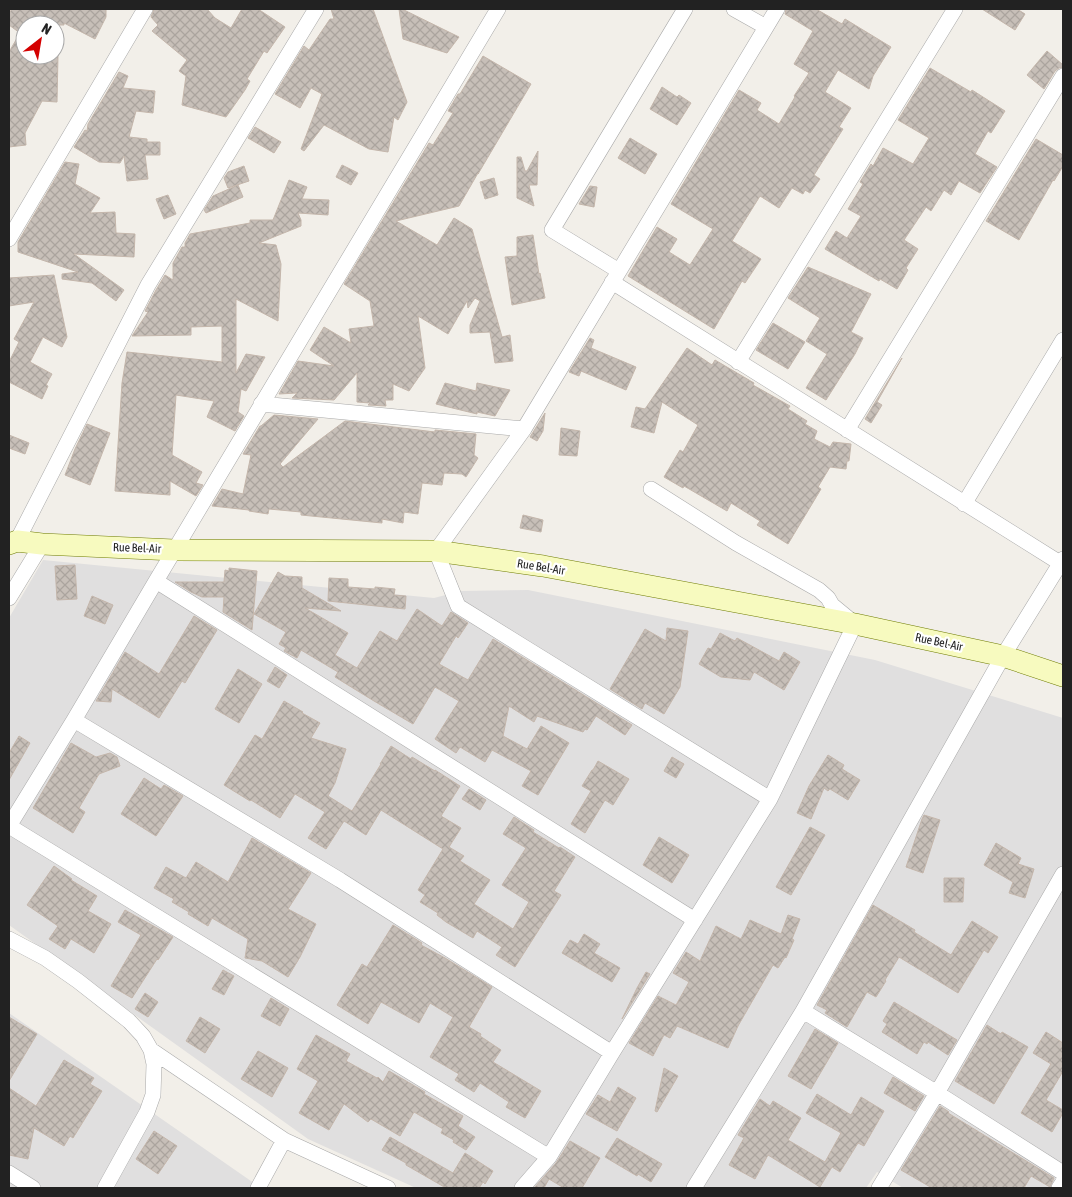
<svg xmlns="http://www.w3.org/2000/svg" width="1072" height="1197" viewBox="0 0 1072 1197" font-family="'Asap Condensed',sans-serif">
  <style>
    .residential { fill: #e0dfdf }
    .building { fill: url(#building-cross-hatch); stroke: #c4b6ab }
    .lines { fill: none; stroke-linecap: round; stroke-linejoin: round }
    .street-casing { stroke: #a9a9a9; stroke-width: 16 }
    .secondary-casing { stroke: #707d05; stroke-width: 22 }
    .street { stroke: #fff; stroke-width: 15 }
    .secondary { stroke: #f7fabf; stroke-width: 21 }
    .labels { text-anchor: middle; stroke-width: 4.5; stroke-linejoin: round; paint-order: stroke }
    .street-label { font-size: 12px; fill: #222; stroke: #fff }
  </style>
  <defs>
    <pattern id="building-cross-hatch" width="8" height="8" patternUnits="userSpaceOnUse" patternTransform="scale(1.25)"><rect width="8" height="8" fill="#c7bfb8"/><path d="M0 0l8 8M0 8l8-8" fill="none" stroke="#aba49e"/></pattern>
  </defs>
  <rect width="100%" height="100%" fill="#f2efe9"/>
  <!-- residential -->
  <path class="residential" d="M 43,560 L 434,598 L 461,591 L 528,590 L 875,660 L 1063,718 L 1063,1188 L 903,1188 L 877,1172 L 866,1188 L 416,1188 L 308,1139 L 9,925 L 9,618 Z
    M 9,1013 L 261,1188 L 9,1188 Z"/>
  <!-- building -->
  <path class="building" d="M 12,9 L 106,9 L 106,17 L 95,39 L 64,23 L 64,25 L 25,25 L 25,55 L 58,55 L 57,102 L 42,101 L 25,133 L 26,145 L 9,147 L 9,52 L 20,33 L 9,25 L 9,13 Z
    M 154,9 L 207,9 L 215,18 L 231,28 L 242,9 L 258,9 L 285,27 L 267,53 L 264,51 L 247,79 L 250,81 L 245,90 L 226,117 L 182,105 L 186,76 L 179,71 L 187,60 L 152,31 L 158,25 L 151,17 Z
    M 331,9 L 373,9 L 407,102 L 398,120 L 394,117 L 388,152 L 369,149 L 324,125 L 304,151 L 301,149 L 322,94 L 311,88 L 300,108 L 275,94 L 304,46 L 309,50 L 330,19 L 334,19 Z
    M 399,9 L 402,9 L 459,37 L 447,53 L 403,39 Z
    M 786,9 L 816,9 L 842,24 L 845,19 L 891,47 L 873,76 L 869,89 L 838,70 L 825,92 L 851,108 L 839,127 L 843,129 L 814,175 L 820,179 L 810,193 L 805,190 L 803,194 L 792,188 L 779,208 L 760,196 L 732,241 L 761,259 L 745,283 L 742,281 L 714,329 L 628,276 L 657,227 L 677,239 L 669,252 L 690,265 L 713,229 L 671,204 L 739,90 L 761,103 L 757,110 L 779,124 L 795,97 L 794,96 L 809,73 L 794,64 L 813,31 L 785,14 Z
    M 982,9 L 1017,9 L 1025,14 L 1015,30 Z
    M 1047,51 L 1063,65 L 1063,67 L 1059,68 L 1055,71 L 1044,89 L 1027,75 Z
    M 483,56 L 531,84 L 478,174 L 478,173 L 459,206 L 396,221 L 437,245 L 454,218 L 472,229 L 502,337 L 510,335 L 513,361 L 495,363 L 490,332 L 470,333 L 470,325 L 480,301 L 475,298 L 468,308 L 467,301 L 448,334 L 418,316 L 425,368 L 409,391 L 393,384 L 393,400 L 385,400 L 386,406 L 368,405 L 370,403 L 357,402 L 357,373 L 334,400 L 292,398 L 297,393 L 279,394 L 298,361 L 334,366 L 310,350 L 324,327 L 351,343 L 349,329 L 374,326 L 370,301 L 344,284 L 426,148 L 429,143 L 433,145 L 453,113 L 448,111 L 458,94 L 460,94 Z
    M 930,68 L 971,92 L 972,90 L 1005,111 L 991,133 L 988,131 L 975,154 L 997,167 L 980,193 L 959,181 L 951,195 L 944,190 L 931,211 L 926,207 L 904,240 L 918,249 L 906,268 L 908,270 L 897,289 L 880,279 L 879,281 L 825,249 L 836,231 L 847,238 L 861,216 L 848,209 L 863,184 L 860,182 L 871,164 L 873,166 L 883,148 L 913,164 L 929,138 L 898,120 Z
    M 119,72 L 128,76 L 123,88 L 155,91 L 153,113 L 136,111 L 129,137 L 147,139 L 147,142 L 160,142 L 160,155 L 145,155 L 148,179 L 127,181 L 124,156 L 120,163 L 99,162 L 74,147 L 85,130 L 87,131 L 88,124 Z
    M 662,87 L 677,97 L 679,95 L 691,103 L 677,125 L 650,109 Z
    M 255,127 L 281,142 L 274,153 L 248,138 Z
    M 630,138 L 657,154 L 645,174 L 618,158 Z
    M 1036,139 L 1063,155 L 1063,166 L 1054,181 L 1053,180 L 1019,240 L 986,221 Z
    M 538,151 L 537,185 L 529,185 L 534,206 L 517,198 L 517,157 L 521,157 L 525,171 L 527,171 Z
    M 65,162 L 79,164 L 75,184 L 100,198 L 90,213 L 115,212 L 116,233 L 135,234 L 134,257 L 74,254 L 124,290 L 116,301 L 92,283 L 62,279 L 62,274 L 78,272 L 18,252 L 18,242 Z
    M 342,165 L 358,173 L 351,185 L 336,177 Z
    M 244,166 L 249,181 L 228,188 L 224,178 L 228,172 Z
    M 494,178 L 498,195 L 485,199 L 480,182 Z
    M 289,180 L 307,187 L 302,199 L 329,200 L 328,215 L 298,213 L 301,220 L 301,226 L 259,243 L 276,245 L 281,264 L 278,321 L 236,299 L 236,373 L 246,354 L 265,357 L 246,391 L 241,389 L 238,412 L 244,416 L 235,431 L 207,417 L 214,401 L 176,395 L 172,455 L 202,472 L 196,483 L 203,485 L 196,496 L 170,481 L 170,495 L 115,491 L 122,383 L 127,352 L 222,362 L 222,326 L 191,327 L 191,335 L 132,336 L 148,312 L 145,311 L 156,290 L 165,275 L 173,280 L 173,263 L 182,247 L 185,247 L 185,243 L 190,234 L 250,223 L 250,220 L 273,220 Z
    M 238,185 L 243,197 L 206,213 L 204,210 L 213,196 Z
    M 590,186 L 597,187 L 594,207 L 579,204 Z
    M 168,195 L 176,214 L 164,219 L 156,199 Z
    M 533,235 L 539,274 L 540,273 L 545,298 L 512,305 L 505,257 L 517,256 L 517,237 Z
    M 808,267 L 871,294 L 851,332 L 863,338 L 855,354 L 826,400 L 806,388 L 827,354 L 806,341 L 820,318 L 788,298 Z
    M 54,275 L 67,337 L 62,347 L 43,337 L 30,362 L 52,374 L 46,385 L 48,386 L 42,399 L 9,382 L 9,362 L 19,342 L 14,339 L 34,302 L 9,306 L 9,278 Z
    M 773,323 L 805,342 L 788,369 L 756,350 Z
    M 590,338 L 594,340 L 591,348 L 636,367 L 626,390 L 581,371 L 579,376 L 569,372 Z
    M 687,348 L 712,365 L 715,360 L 754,383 L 753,385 L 790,406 L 788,409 L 807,421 L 805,424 L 817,431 L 814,439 L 830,447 L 833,442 L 851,444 L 849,461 L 847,461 L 846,469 L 830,467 L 818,487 L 821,489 L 788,544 L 757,525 L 760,521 L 731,503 L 727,511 L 684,486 L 683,488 L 664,477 L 680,450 L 683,452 L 698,425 L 662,402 L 654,433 L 631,427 L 636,407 L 645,409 Z
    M 902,358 L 877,402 L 882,405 L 871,423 L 865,419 Z
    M 445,383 L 476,391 L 477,383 L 510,390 L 495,416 L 477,412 L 477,414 L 436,404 Z
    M 545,413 L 543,431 L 537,441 L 530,437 Z
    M 274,415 L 318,419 L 280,464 L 283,467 L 345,421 L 435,432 L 435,430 L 476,434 L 474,455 L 478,458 L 466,477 L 462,474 L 444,473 L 442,485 L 422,483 L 418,514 L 404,512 L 403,523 L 382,519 L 382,523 L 301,515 L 301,512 L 269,509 L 268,514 L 249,511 L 249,510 L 212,506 L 222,489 L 243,494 L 251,455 L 243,454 L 260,426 L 261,426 Z
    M 87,424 L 110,433 L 90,485 L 65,475 L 75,449 Z
    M 561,428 L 580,431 L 577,456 L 559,455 Z
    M 9,435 L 29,443 L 25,454 L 9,448 Z
    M 523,515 L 543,520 L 541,532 L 520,528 Z
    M 75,565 L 77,599 L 57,600 L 55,566 Z
    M 229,568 L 257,571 L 252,630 L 223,612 L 224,597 L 202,597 L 191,592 L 175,582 L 224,582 L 225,570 L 229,571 Z
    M 278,572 L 285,576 L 302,577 L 302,588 L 341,611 L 305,608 L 348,633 L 335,655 L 357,668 L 380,631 L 397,641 L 417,609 L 442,626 L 451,612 L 468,623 L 458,638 L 456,636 L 439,664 L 468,680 L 493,639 L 632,725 L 625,735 L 596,716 L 587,730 L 585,729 L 583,732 L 537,716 L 534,722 L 509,706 L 503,736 L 527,749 L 541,726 L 569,743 L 538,795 L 522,786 L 531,771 L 492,750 L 485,762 L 460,747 L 456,753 L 435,739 L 459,701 L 435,687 L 413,724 L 374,701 L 335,677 L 338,672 L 301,650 L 297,658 L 284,651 L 286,648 L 279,644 L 286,632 L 254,614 Z
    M 329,578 L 348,579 L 348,587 L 375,589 L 375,587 L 395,589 L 394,595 L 406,596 L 405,609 L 328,601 Z
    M 92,596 L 113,605 L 105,624 L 84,616 Z
    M 194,616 L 217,630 L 185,683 L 182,681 L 159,718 L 112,689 L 111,702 L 96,701 L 125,652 L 159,674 Z
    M 667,628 L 688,631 L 680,687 L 664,714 L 645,703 L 642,709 L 610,689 L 645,629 L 666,641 Z
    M 720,633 L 735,641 L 737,638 L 779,661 L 784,652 L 800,662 L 784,690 L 754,672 L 750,680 L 721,677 L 699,664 L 708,648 L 711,649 Z
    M 275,667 L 287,675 L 279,688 L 267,681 Z
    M 238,669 L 262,684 L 239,723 L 215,709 Z
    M 284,701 L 303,712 L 302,713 L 320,723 L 311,738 L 346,749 L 335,783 L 328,796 L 352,811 L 381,764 L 380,764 L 391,746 L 411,759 L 412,757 L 435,771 L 435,770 L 460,786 L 441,816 L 461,828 L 449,847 L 464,856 L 460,861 L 490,880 L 474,904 L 513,929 L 529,902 L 502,885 L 526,848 L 503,834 L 514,817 L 534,830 L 533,832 L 559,848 L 560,847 L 575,857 L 554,891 L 561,895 L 515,967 L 496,955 L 502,947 L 477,931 L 473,938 L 446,922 L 437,915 L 438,913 L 420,902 L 425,895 L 418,890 L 443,849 L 381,810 L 366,835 L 344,821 L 326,849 L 308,838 L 325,812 L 295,794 L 280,818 L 251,800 L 250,801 L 224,785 L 255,735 L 262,739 Z
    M 19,736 L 30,743 L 9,780 L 9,753 Z
    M 71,743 L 96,757 L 110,753 L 117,757 L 120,766 L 99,774 L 79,808 L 85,812 L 73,833 L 33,808 Z
    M 828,755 L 844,765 L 842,769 L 860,780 L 848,800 L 830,789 L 828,791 L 824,788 L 811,819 L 797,813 L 809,786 Z
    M 672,757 L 684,764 L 676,778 L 664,771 Z
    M 598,761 L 629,779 L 613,805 L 605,800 L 585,833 L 571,824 L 591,791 L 582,786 L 592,770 L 593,770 Z
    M 144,778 L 161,789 L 164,785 L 183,796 L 156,836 L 121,814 Z
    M 469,789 L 486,800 L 480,810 L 462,799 Z
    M 924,815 L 940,820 L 923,873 L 906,867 L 922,819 Z
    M 810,827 L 825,835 L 791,895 L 776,887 Z
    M 659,837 L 689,855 L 672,883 L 643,865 Z
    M 252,838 L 311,873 L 288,909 L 316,924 L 300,957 L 288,977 L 262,961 L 245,958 L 248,939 L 212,918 L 208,926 L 188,914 L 189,912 L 172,902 L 174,899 L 154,888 L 166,867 L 186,878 L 196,862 L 228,882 Z
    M 996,843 L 1021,858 L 1018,864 L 1034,869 L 1025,898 L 1009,893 L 1013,882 L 984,865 Z
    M 54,866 L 72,879 L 71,880 L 97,896 L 88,911 L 111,924 L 94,953 L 71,939 L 65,949 L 49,939 L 58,926 L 27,905 Z
    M 944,878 L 964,878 L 963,902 L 944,902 Z
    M 873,905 L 915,930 L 914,932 L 951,955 L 972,921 L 998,937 L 988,953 L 984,950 L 958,993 L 899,957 L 885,980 L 886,981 L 876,997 L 867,992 L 847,1027 L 825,1013 L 827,1010 L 817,1005 Z
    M 125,910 L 173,937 L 158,960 L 157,959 L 132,998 L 111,986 L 141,935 L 118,922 Z
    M 788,915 L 800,919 L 792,939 L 794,940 L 786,958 L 785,957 L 778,968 L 773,965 L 738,1026 L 728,1048 L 677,1026 L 670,1038 L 664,1035 L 653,1056 L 629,1043 L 658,996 L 676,1005 L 689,982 L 673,973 L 686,952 L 700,961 L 716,926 L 741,939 L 750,920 L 781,934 Z
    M 393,925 L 422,943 L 421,945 L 445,958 L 492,987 L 469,1027 L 481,1034 L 480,1036 L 501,1050 L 493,1062 L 541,1091 L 525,1118 L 506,1107 L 509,1102 L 480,1083 L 474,1092 L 455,1080 L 459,1074 L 430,1057 L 453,1017 L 430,1003 L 419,1023 L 381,1002 L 368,1024 L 337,1005 L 362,964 L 367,967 Z
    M 584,934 L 600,944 L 594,953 L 620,968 L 612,982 L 562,953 L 570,940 L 578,944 Z
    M 223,970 L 234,976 L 224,995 L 212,989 Z
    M 646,972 L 650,974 L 622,1019 L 637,988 Z
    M 145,993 L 158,1002 L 148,1017 L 135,1009 Z
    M 271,998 L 289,1009 L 280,1026 L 261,1016 Z
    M 894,1002 L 957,1040 L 948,1055 L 928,1042 L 927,1044 L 924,1042 L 917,1054 L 882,1032 L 887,1024 L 883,1021 Z
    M 9,1017 L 37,1034 L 9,1081 Z
    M 200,1017 L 220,1029 L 205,1053 L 186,1041 Z
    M 987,1025 L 1001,1034 L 1002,1032 L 1028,1047 L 994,1104 L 955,1081 Z
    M 815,1029 L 838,1043 L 811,1089 L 788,1076 Z
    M 1046,1032 L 1063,1043 L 1063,1071 L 1046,1100 L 1063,1110 L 1063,1113 L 1052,1132 L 1021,1113 L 1051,1064 L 1033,1053 Z
    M 316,1035 L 350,1054 L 346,1061 L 377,1078 L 378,1077 L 383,1082 L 389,1071 L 425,1092 L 424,1094 L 463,1116 L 458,1126 L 475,1137 L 466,1150 L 453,1142 L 454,1140 L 441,1133 L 443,1129 L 414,1112 L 400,1136 L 371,1119 L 368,1122 L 344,1104 L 329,1130 L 299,1113 L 318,1081 L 297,1069 Z
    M 258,1051 L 288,1068 L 272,1097 L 241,1079 Z
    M 64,1060 L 94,1078 L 90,1084 L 102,1091 L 73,1138 L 70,1136 L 64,1146 L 34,1128 L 28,1159 L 9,1155 L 9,1088 L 36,1106 Z
    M 664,1068 L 678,1076 L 657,1112 L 655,1111 Z
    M 893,1077 L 924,1096 L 915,1111 L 884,1093 Z
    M 618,1087 L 636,1098 L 617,1131 L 586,1114 L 598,1095 L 610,1102 Z
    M 817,1094 L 851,1115 L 861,1097 L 884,1111 L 864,1146 L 858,1143 L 840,1172 L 832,1167 L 820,1187 L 768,1155 L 755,1179 L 729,1165 L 744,1138 L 738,1135 L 760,1099 L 770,1106 L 773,1101 L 801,1118 L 788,1140 L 825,1162 L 841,1133 L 806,1113 Z
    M 940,1106 L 949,1112 L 948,1113 L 1054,1178 L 1050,1187 L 1031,1176 L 1024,1188 L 932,1188 L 901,1170 Z
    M 154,1131 L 177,1146 L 158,1174 L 136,1159 Z
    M 390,1137 L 453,1173 L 465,1153 L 493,1171 L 485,1184 L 483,1182 L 479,1188 L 446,1188 L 406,1165 L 406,1163 L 382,1150 Z
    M 617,1138 L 662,1164 L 651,1182 L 638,1174 L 637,1176 L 605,1157 Z
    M 570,1141 L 600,1158 L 582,1188 L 564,1188 L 549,1179 L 544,1188 L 534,1188 L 556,1163 Z"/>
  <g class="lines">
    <!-- street casing -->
    <g class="street-casing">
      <path id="street" d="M 734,9 L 766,27
        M 9,239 L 145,9
        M 619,271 L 552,230 L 685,9
        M 612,282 L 1060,563
        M 738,362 L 955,9
        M 261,404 L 524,429
        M 847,430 L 1063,76
        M 964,504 L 1063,340
        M 17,541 L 148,285 L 316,9
        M 156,581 L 695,920
        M 9,598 L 42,544
        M 74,720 L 340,880 L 612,1053
        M 770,799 L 519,644 L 458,606 L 436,551 L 524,429 L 777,9
        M 9,826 L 74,720 L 156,581 L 498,9
        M 9,826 L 549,1157
        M 9,939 L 45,958 L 78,981 L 129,1021 L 143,1036 L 151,1050 L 154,1064 L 153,1095 L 147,1112 L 105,1188
        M 803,1011 L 937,1093 L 1063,1173
        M 151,1050 L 284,1140 L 388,1188
        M 9,1173 L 33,1188
        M 258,1188 L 284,1140
        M 522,1188 L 549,1157 L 612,1053 L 770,799 L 855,624 L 832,605 L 828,598 L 819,590 L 736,543 L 651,489
        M 694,1188 L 803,1011 L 1003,656 L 1063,559
        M 879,1188 L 937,1093 L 1063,874
        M 1059,1188 L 1063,1182"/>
    </g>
    <!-- secondary casing -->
    <g class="secondary-casing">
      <path id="secondary" d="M 9,544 L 17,541 L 42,544 L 174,550 L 436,551 L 543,566 L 855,624 L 1003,656 L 1063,676"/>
    </g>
    <!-- street -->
    <use href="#street" class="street"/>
    <!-- secondary -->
    <use href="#secondary" class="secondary"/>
  </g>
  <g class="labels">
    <!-- street labels -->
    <g class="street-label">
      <text transform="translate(137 548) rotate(2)" y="4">Rue Bel-Air</text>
      <text transform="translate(541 567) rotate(9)" y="4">Rue Bel-Air</text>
      <text transform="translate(939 642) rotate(12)" y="4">Rue Bel-Air</text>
    </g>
  </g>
  <!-- border -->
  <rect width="1072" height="1197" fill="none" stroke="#222222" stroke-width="20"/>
  <!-- north arrow -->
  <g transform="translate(40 40) rotate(31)"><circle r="24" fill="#ffffff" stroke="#a7a7a7"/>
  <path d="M0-4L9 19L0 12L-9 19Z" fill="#d40000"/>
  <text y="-8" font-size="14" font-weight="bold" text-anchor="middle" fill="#222222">N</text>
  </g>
</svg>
